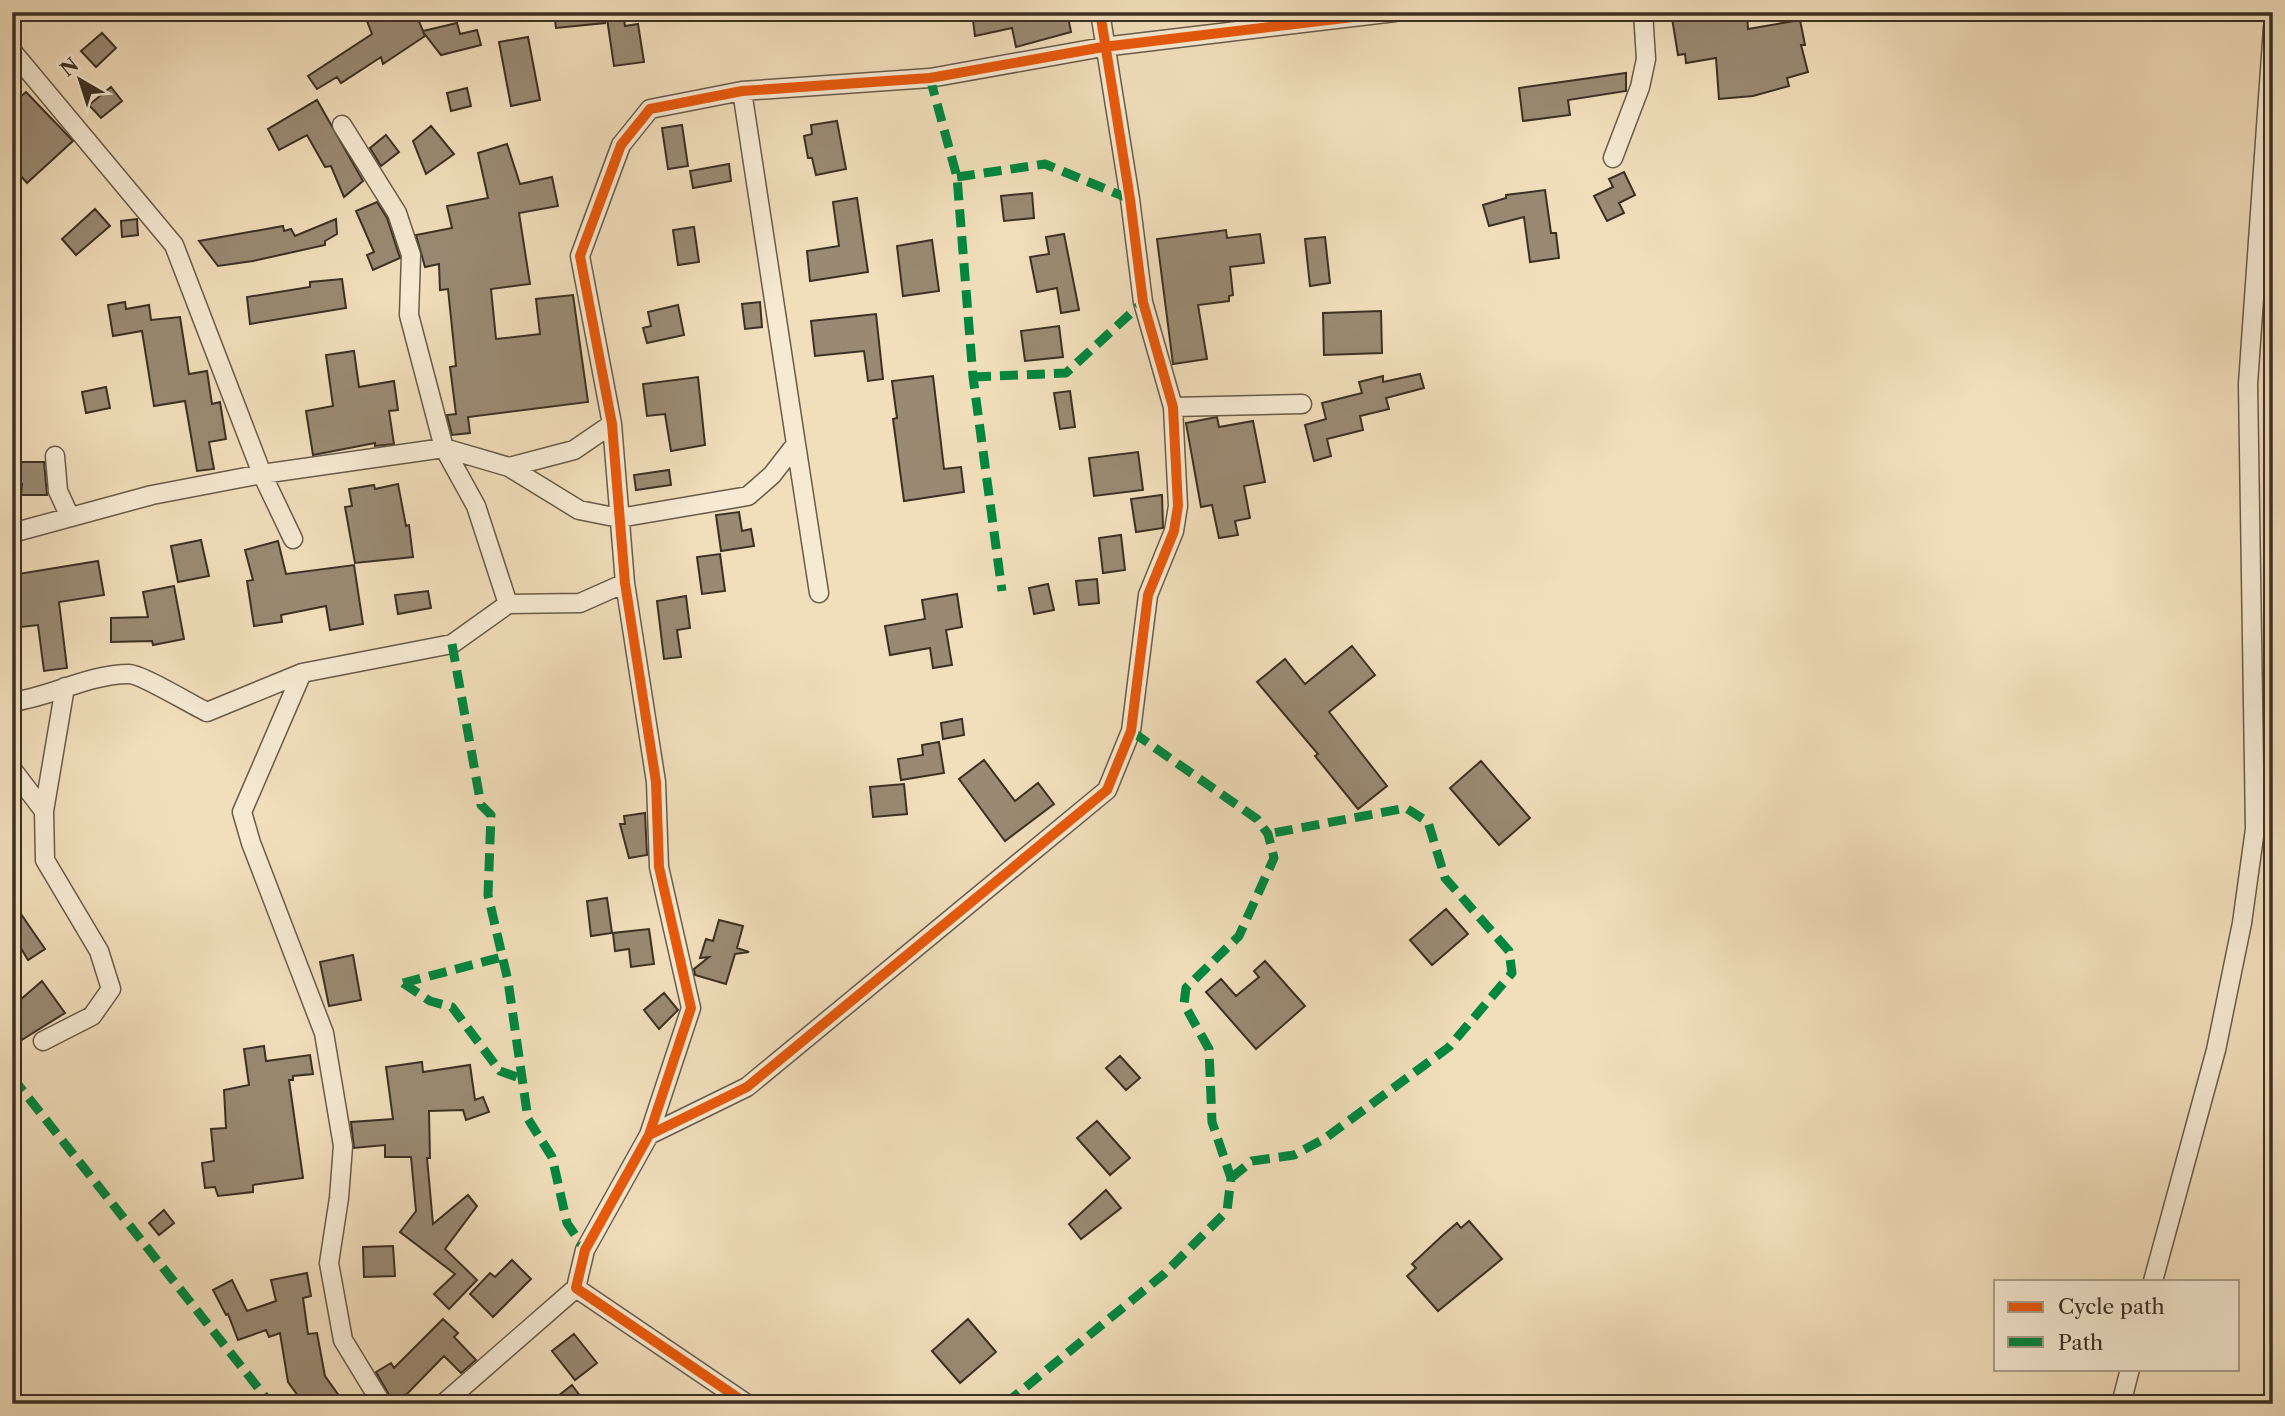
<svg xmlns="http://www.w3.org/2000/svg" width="2285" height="1416" viewBox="0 0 2285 1416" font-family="'Libre Caslon Text',serif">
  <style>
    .building { fill: #9a8a73; stroke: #3c3024; stroke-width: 2 }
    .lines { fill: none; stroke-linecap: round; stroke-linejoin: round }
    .street-casing { stroke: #695c4a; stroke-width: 21 }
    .street { stroke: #f6ead3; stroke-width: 18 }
    .quiet { stroke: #00873e; stroke-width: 9; stroke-dasharray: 18 9; stroke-linecap: butt }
    .cycleway-casing { stroke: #f6ead3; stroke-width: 15 }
    .cycleway { stroke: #e8590c; stroke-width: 10 }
  </style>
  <rect width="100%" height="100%" fill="#f1debb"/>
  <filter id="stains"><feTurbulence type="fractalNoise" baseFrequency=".00286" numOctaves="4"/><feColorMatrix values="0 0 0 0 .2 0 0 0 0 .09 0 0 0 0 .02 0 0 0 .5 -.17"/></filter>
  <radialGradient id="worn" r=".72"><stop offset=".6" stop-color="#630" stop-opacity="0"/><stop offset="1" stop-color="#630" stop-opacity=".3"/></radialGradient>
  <!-- building -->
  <path class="building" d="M 389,12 L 415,12 L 423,31 L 457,23 L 460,34 L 477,30 L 481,45 L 441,55 L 423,32 L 425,36 L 383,64 L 381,57 L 341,83 L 337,77 L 317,89 L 308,76 L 372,34 L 367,21 Z
    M 554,12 L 605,12 L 605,23 L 556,28 Z
    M 606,12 L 623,12 L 625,26 L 638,24 L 644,62 L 614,66 Z
    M 972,12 L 1067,12 L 1071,32 L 1016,47 L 1012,28 L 975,36 Z
    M 1671,12 L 1747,12 L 1748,29 L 1800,20 L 1805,45 L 1801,45 L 1808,72 L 1787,78 L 1789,86 L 1753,96 L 1719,99 L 1716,58 L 1686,63 L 1685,54 L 1678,55 Z
    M 102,33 L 116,48 L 96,67 L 81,51 Z
    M 528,37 L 540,100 L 511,106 L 499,42 Z
    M 1626,73 L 1626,91 L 1568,100 L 1570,115 L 1523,121 L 1519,88 Z
    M 111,87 L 122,101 L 101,118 L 89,105 Z
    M 467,88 L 471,106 L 451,111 L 447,93 Z
    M 26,92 L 73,141 L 27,183 L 12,166 L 12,104 Z
    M 317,100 L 363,181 L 344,197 L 331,166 L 325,167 L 307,135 L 279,150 L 268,129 Z
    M 837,121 L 846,169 L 816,175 L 812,158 L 808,158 L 804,136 L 812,134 L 811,125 Z
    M 682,125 L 688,166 L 668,169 L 662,128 Z
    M 431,126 L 454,154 L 426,174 L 413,141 Z
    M 386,135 L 399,152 L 381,166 L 370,148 Z
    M 507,144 L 520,184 L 552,177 L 558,206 L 519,213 L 530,284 L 491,289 L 496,339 L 540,334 L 536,299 L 573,295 L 588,402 L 468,417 L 470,433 L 452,435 L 447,415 L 456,414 L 450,367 L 456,366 L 448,289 L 440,290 L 439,264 L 425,267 L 416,235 L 452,228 L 447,206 L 488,198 L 478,153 Z
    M 729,164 L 731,181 L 693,188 L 690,171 Z
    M 1624,172 L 1635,195 L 1619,203 L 1624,213 L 1607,221 L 1594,196 L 1613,187 L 1609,179 Z
    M 1545,190 L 1551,233 L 1556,233 L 1559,258 L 1530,262 L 1524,217 L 1489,226 L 1483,205 L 1506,198 L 1506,195 Z
    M 1032,193 L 1034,218 L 1004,221 L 1001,196 Z
    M 857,198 L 868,272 L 810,281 L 807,251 L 839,246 L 833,202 Z
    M 377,202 L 387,218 L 400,258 L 373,270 L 367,255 L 374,252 L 356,211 Z
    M 95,209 L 110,226 L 76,255 L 62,239 Z
    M 137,219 L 138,235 L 122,237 L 121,221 Z
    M 336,219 L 337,234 L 325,241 L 325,245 L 253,261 L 218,266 L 199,241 L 283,226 L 284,231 L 291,229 L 295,236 Z
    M 694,227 L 699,262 L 678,265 L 673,230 Z
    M 1226,230 L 1227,238 L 1260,234 L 1264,263 L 1230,267 L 1233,295 L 1229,296 L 1229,301 L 1198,305 L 1207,359 L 1173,364 L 1157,239 Z
    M 1064,234 L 1079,310 L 1061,313 L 1057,288 L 1037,292 L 1030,257 L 1049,254 L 1046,237 Z
    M 1325,237 L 1330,283 L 1310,286 L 1305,239 Z
    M 932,240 L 939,291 L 903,296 L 897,246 Z
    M 342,279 L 346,308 L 250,324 L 247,297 L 310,287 L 310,282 Z
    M 125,302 L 126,309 L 149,305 L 151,320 L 180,317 L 189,374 L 207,371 L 212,404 L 220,402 L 226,439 L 209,442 L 214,469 L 197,471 L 185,401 L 154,406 L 142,331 L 113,336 L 108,305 Z
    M 760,302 L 762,327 L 745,329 L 742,304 Z
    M 678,305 L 684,335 L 647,343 L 643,328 L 651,326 L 648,312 Z
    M 1381,311 L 1382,353 L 1324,355 L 1323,313 Z
    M 876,314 L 883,379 L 868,381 L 864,351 L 815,356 L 811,321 Z
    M 1059,326 L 1063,357 L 1025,361 L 1021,331 Z
    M 354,351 L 359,387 L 394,381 L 398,410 L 389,411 L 394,444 L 375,446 L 375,443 L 313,455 L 306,411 L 333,406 L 326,355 Z
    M 1420,374 L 1424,388 L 1386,398 L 1389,409 L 1360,416 L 1363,430 L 1327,439 L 1331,456 L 1314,461 L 1305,425 L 1326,419 L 1322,403 L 1362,393 L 1359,382 L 1383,376 L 1383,382 Z
    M 933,376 L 944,469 L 961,467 L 964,492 L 904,501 L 893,419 L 897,418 L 892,381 Z
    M 698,377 L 705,445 L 671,451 L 665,414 L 647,416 L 643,384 Z
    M 106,387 L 110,408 L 86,413 L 82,392 Z
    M 1070,391 L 1075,427 L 1060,429 L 1054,393 Z
    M 1217,417 L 1219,427 L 1253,421 L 1265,482 L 1244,486 L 1250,518 L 1235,521 L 1238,535 L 1219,538 L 1212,505 L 1201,507 L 1186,423 Z
    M 1138,452 L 1143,490 L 1094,496 L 1089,458 Z
    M 15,462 L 44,462 L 47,495 L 21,495 L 22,484 L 14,484 Z
    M 669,470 L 671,485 L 636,490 L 634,475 Z
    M 398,484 L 406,526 L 409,525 L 413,557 L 355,563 L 345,507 L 352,506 L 349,489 L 374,485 L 375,489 Z
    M 1162,495 L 1163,528 L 1136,532 L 1131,499 Z
    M 739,512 L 742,531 L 751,529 L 754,546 L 721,551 L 716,515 Z
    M 1121,535 L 1125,570 L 1103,573 L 1099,538 Z
    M 201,540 L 209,576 L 178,582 L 171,546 Z
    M 278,541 L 286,574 L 354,565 L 363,624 L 330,630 L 326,606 L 281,615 L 282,622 L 254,626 L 247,581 L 253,580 L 245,550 Z
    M 720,554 L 725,591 L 702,594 L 697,557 Z
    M 98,561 L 104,595 L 59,602 L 67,668 L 44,671 L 38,625 L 12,628 L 12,575 Z
    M 1097,579 L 1099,603 L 1079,605 L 1076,581 Z
    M 1048,584 L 1054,610 L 1034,614 L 1029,588 Z
    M 174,586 L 184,639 L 153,645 L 152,641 L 111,642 L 111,618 L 148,617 L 143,592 Z
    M 428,591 L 431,608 L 398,614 L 395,595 Z
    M 957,594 L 962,627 L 946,630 L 952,665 L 933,668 L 930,648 L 890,655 L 885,626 L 925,619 L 922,600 Z
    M 686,596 L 690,628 L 677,630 L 681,657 L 664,659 L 657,601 Z
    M 1352,646 L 1375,675 L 1329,712 L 1387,786 L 1358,809 L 1315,756 L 1318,754 L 1257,682 L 1285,659 L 1305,684 Z
    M 962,719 L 964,735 L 943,739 L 941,723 Z
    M 939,742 L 944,773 L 901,780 L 898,759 L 923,755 L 922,745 Z
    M 984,760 L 1015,801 L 1038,783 L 1054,804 L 1005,841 L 959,779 Z
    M 1481,761 L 1530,818 L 1499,845 L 1450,788 Z
    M 904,784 L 907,814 L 873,817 L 870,787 Z
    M 645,813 L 647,855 L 629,858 L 620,824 L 625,824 L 624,816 Z
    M 607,898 L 612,933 L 591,936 L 587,901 Z
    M 12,901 L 45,949 L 28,960 L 22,950 L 12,959 Z
    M 1446,909 L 1468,934 L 1432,965 L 1410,940 Z
    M 719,920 L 743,926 L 737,948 L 749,952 L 735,954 L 726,984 L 695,975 L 694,969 L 709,957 L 700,958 L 706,939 L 713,941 Z
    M 649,929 L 654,964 L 631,967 L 629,949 L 615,951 L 613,933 Z
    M 353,955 L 361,1000 L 329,1006 L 320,962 Z
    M 1265,961 L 1305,1006 L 1256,1049 L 1206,992 L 1221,979 L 1236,996 L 1259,977 L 1254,971 Z
    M 42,981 L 65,1013 L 12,1046 L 12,1007 Z
    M 664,993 L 678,1010 L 659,1029 L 644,1010 Z
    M 264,1046 L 266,1061 L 310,1055 L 313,1074 L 293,1076 L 293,1080 L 289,1080 L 303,1178 L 253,1185 L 253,1192 L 218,1196 L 215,1187 L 205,1188 L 202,1163 L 214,1161 L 211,1129 L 226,1128 L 224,1090 L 249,1085 L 244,1049 Z
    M 1120,1056 L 1140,1078 L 1126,1090 L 1106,1068 Z
    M 422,1062 L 423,1072 L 470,1065 L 475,1100 L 483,1097 L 489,1112 L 466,1120 L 463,1110 L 429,1111 L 430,1158 L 427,1158 L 433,1224 L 468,1195 L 477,1206 L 445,1249 L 477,1280 L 449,1309 L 434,1294 L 455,1274 L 400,1232 L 416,1211 L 411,1157 L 385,1157 L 385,1145 L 354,1148 L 351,1122 L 393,1119 L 386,1067 Z
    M 1097,1121 L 1130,1158 L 1110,1175 L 1077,1138 Z
    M 1106,1190 L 1121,1208 L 1081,1239 L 1069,1224 Z
    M 164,1210 L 174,1223 L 159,1235 L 149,1223 Z
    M 1469,1221 L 1502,1259 L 1438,1311 L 1407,1276 L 1416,1268 L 1412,1264 L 1443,1235 L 1457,1223 L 1461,1228 Z
    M 393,1246 L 395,1276 L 364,1277 L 363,1247 Z
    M 512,1260 L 531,1279 L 493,1317 L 470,1294 L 490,1273 L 495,1277 Z
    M 307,1273 L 311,1296 L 303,1298 L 308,1334 L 317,1333 L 325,1376 L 345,1404 L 304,1404 L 288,1382 L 280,1333 L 269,1337 L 266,1330 L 238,1340 L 228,1314 L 226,1315 L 213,1290 L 232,1280 L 247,1311 L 276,1301 L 271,1280 Z
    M 443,1319 L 458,1333 L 454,1337 L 476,1360 L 461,1373 L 444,1356 L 407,1394 L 392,1400 L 376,1372 L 391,1363 L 394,1368 Z
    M 968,1319 L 996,1352 L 960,1383 L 932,1351 Z
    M 574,1334 L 597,1363 L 575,1380 L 552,1351 Z
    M 572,1385 L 586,1404 L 548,1404 Z"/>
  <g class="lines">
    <!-- street casing -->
    <g class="street-casing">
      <path id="street" d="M 12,51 L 174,245 L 262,474 L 293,539
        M 342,125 L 397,213 L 411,255 L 409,315 L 444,448 L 476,506 L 508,604
        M 1613,158 L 1640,87 L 1646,59 L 1643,12
        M 1173,407 L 1302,404
        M 796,444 L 819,593
        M 55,456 L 58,491 L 70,517
        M 509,467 L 579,510 L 619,518 L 748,496 L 772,475 L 796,444 L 742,91
        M 12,533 L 152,495 L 262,474 L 444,448 L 509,467 L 574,450 L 612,424
        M 302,673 L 242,812 L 251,843 L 324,1033 L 343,1146 L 339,1198 L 329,1263 L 343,1340 L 382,1404
        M 12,702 C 51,697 89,674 129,674 C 141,674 192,705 207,712 L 302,673 L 452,644 L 508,604 L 580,603 L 625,583
        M 12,769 L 44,811
        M 2255,809 L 2273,831
        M 43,1041 L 92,1016 L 111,989 L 99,951 L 45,860 L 44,811 L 65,687
        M 649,1135 L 747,1087 L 1107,790 L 1131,731 L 1148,595 L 1174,531 L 1178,506 L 1173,407 L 1143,302 L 1130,199 L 1100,12
        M 2153,1281 L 2216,1050 L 2242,923 L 2255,829 L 2248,384 L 2273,27
        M 443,1404 L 576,1288
        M 747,1404 L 576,1288 L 585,1250 L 649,1135 L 691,1008 L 659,867 L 656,782 L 625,583 L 612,424 L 580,256 L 621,145 L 650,109 L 742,91 L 930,78 L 1103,47 L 1395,12
        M 2121,1404 L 2130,1369"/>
    </g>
    <!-- street -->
    <use href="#street" class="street"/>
    <!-- quiet -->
    <path class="quiet" d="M 930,78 L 957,177 L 973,377 L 1002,591
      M 957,177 L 1045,164 L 1130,199
      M 973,377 L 1066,373 L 1143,302
      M 452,644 L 481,805 L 491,815 L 488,895 L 508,981 L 528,1119 L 552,1157 L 567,1223 L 585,1250
      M 403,983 L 430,1001 L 452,1007 L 500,1071 L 525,1080
      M 403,983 L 502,957
      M 12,1077 L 271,1404
      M 1231,1178 L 1252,1161 L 1294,1155 L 1324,1139 L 1449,1047 L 1512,973 L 1509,951 L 1445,878 L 1428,822 L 1406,808 L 1268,834
      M 1005,1404 L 1164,1274 L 1227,1211 L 1231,1178 L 1212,1122 L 1209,1049 L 1184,1004 L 1186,988 L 1239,936 L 1274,858 L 1268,834 L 1257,819 L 1131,731"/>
    <!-- cycleway casing -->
    <g class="cycleway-casing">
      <path id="cycleway" d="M 649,1135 L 747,1087 L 1107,790 L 1131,731 L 1148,595 L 1174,531 L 1178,506 L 1173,407 L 1143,302 L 1130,199 L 1100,12
        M 747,1404 L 576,1288 L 585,1250 L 649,1135 L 691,1008 L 659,867 L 656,782 L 625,583 L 612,424 L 580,256 L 621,145 L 650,109 L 742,91 L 930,78 L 1103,47 L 1395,12"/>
    </g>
    <!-- cycleway -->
    <use href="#cycleway" class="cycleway"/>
  </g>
  <!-- margin -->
  <rect width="2285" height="1416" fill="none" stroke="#f1debb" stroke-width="42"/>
  <rect x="14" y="14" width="2257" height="1388" fill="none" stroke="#3c3024" stroke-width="3.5"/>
  <rect x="21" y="21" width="2243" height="1374" fill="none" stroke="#3c3024" stroke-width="2"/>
  <!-- legend -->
  <rect x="1994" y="1280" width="245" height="91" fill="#f6ead3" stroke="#aca08d" stroke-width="2"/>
  <rect x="2008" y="1302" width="35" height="10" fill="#e8590c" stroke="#aca08d" stroke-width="2"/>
  <text x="2058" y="1314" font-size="21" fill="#3c3024">Cycle path</text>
  <rect x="2008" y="1337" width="35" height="10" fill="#00873e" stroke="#aca08d" stroke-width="2"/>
  <text x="2058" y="1350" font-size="21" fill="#3c3024">Path</text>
  <!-- north arrow -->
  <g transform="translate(80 80) rotate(321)" stroke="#f6ead3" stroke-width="5" paint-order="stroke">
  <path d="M0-5L12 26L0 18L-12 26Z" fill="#3c3024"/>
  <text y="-10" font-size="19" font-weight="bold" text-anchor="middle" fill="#3c3024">N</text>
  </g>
  <rect width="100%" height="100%" filter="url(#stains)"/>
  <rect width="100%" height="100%" fill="url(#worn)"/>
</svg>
